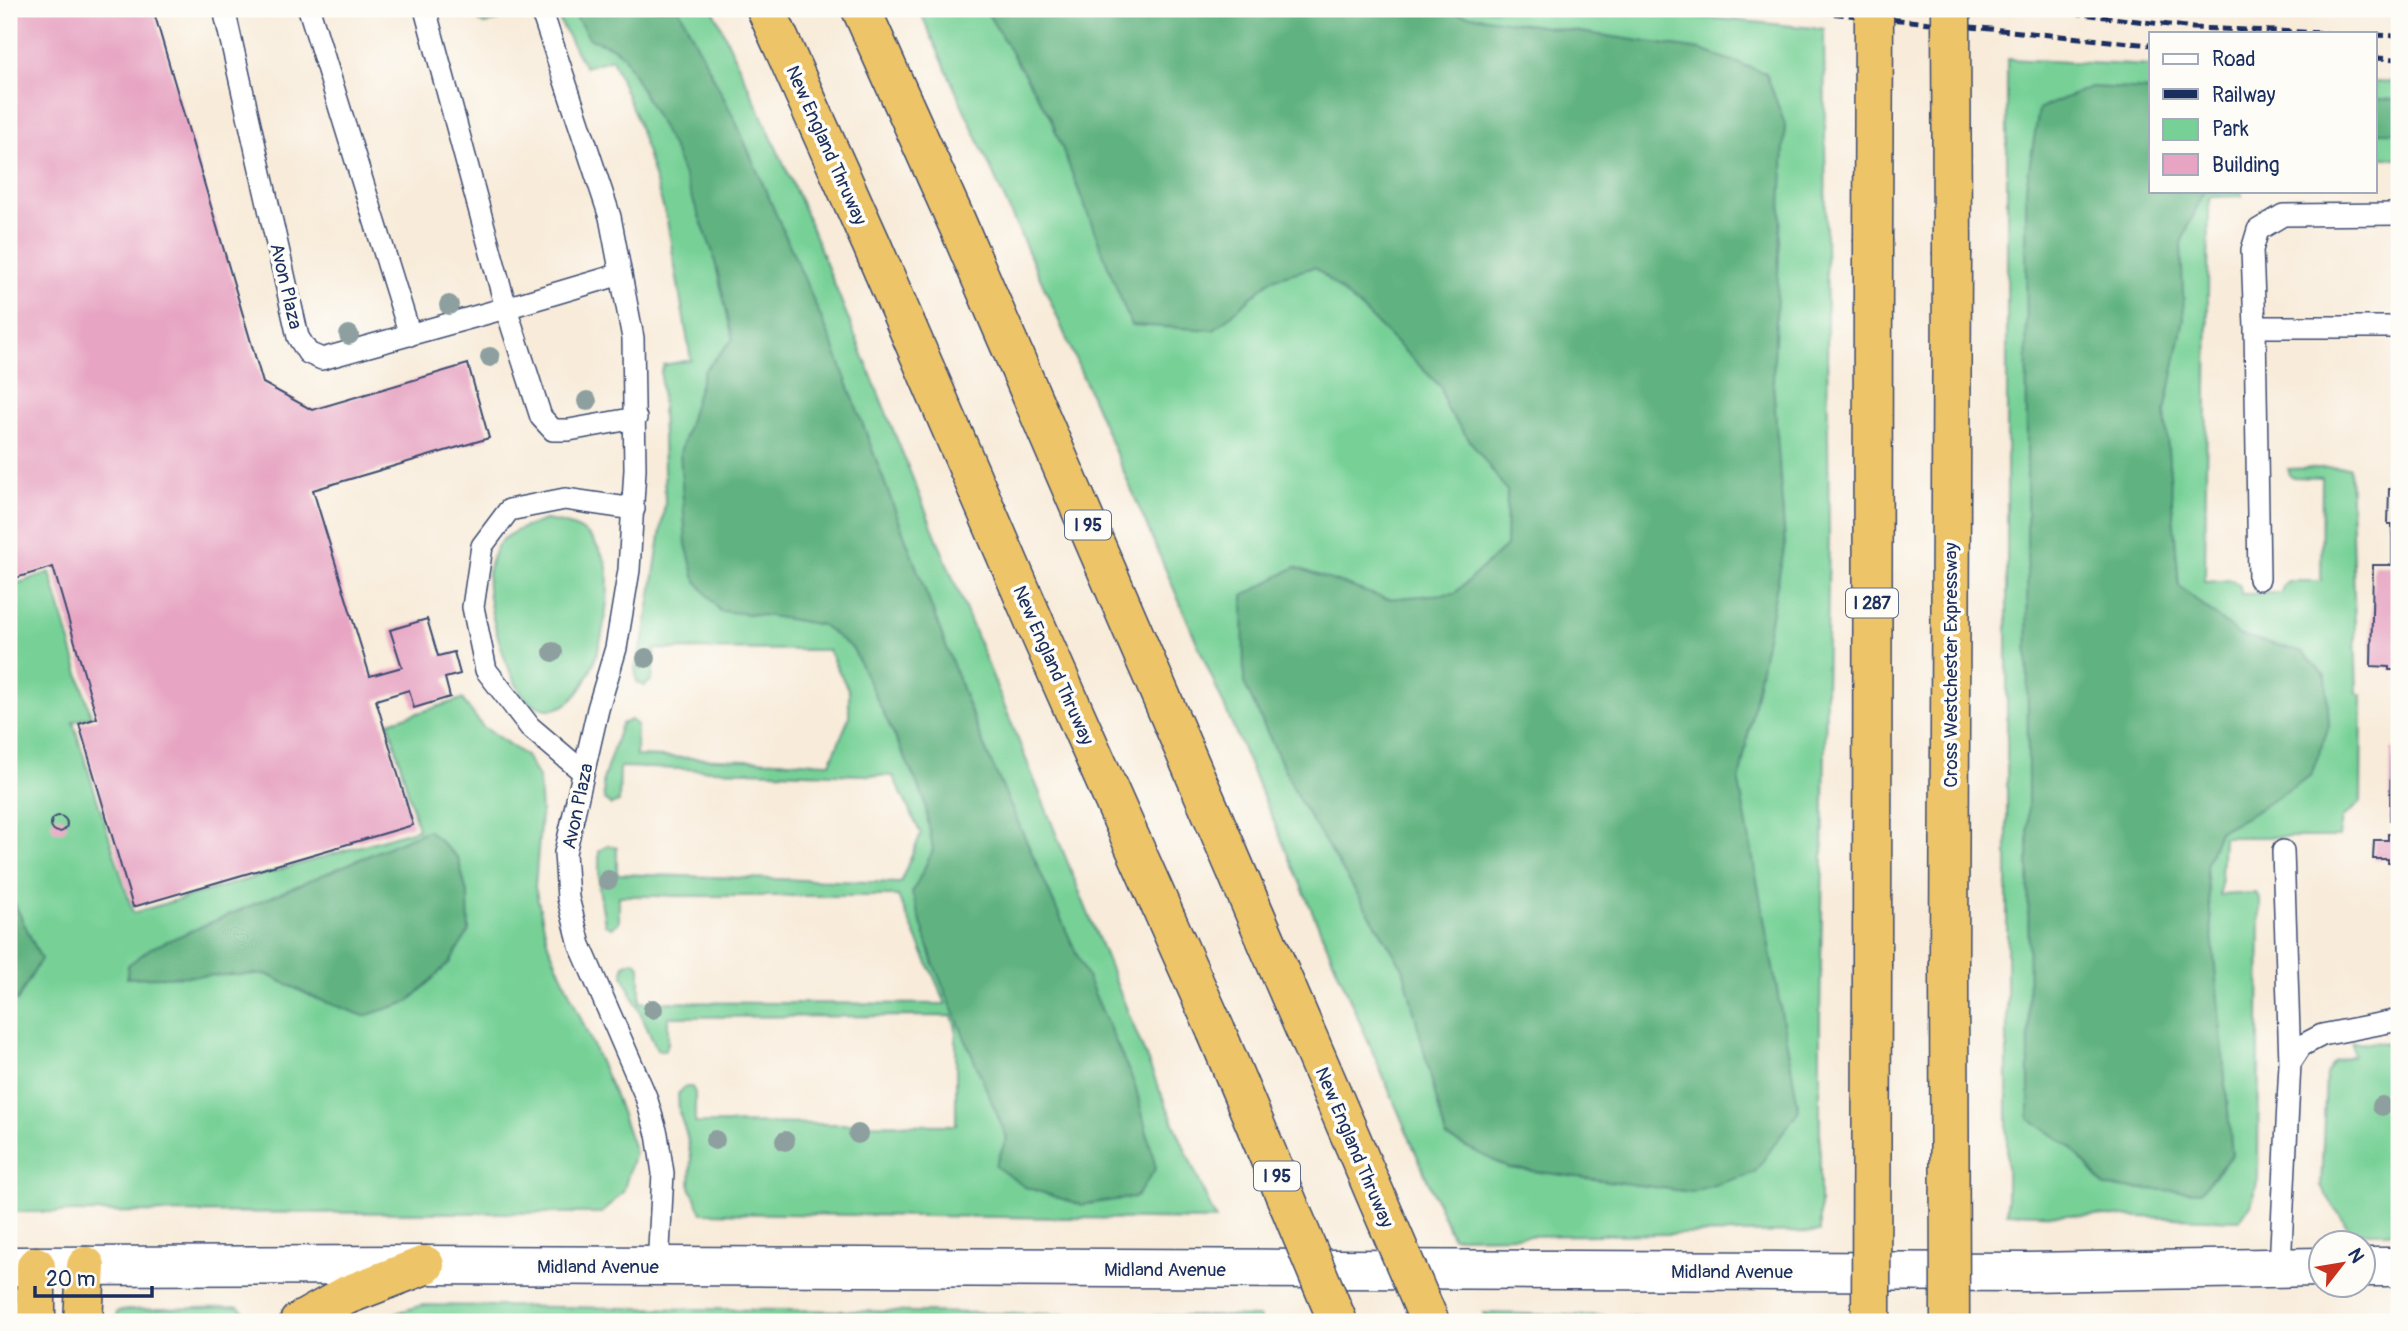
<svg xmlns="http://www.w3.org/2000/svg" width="2408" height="1331" viewBox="0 0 2408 1331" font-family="Pangolin,sans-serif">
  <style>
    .green { fill: #77d197; stroke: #49807a; stroke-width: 2 }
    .forest { fill: #61b380; stroke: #3e716f; stroke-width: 2 }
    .building { fill: #e7a5c3 }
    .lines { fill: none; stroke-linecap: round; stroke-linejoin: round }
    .service-casing { stroke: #3c4b70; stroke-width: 24 }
    .tertiary-casing { stroke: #3c4b70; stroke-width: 41 }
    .motorway-casing { stroke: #3c4b70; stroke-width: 41 }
    .service { stroke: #fff; stroke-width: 21 }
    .tertiary { stroke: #fff; stroke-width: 38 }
    .motorway { stroke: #eec469; stroke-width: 38 }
    .rail { stroke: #1b2f5e; stroke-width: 5; stroke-dasharray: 10 5; stroke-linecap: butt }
    .motorway-bridge-casing { stroke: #3c4b70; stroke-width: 41; stroke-linecap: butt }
    .motorway-bridge { stroke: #eec469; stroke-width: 38 }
    .tree { fill: #8e9f9f }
    .labels { text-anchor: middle; stroke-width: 7; stroke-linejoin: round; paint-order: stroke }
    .shield { fill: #fdfcf7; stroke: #5f6c8c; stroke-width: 2 }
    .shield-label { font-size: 18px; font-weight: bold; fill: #1b2f5e }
    .street-label { font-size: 19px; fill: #1b2f5e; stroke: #fdfcf7 }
  </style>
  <rect width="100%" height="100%" fill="#fdfcf7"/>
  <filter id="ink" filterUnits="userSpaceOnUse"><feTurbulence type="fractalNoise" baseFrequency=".0143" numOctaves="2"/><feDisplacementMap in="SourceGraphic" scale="14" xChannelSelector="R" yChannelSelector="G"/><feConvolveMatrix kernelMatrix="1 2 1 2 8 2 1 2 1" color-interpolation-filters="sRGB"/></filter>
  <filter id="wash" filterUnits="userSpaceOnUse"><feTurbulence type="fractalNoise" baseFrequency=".00686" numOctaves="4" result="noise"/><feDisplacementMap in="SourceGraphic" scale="28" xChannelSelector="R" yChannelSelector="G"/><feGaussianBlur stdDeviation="1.57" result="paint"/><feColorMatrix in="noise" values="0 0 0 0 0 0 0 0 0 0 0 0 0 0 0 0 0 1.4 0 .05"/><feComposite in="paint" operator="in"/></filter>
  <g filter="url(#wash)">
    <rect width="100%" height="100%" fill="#f8ebd9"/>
    <!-- green -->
    <path class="green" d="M 476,9 L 511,9 L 513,11 L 509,17 L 484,24 L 479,21 Z
      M 553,9 L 713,9 L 804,209 L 1157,1084 L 1216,1220 L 702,1213 L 690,1187 L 691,1158 L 687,1136 L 679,1112 L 678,1094 L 685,1087 L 692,1087 L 695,1093 L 695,1123 L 956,1125 L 956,1028 L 952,1016 L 668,1017 L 668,1044 L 664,1051 L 657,1050 L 623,975 L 624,965 L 634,961 L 640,966 L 640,1002 L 946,1004 L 898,896 L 619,896 L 619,922 L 612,928 L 605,924 L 599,888 L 599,851 L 608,845 L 617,848 L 617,874 L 900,883 L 921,834 L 893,776 L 620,767 L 619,802 L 610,805 L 604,799 L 603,780 L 621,724 L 631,720 L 637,725 L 636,756 L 830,763 L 849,718 L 849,691 L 828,650 L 655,649 L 652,680 L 644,686 L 637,682 L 635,668 L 645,634 L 665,503 L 661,372 L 664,365 L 691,360 L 667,220 L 637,120 L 612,59 L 585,67 Z
      M 919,9 L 1616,9 L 1824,29 L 1829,534 L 1820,1018 L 1820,1232 L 1452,1237 L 1053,307 Z
      M 2007,59 L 2151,66 L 2151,191 L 2242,191 L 2242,196 L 2209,197 L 2205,582 L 2232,580 L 2240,586 L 2241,594 L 2281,593 L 2283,585 L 2288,581 L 2321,581 L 2322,478 L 2291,477 L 2288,469 L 2350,467 L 2357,694 L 2362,694 L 2361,802 L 2342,818 L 2339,837 L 2223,837 L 2220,895 L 2256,893 L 2260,899 L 2258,1179 L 2251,1205 L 2239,1220 L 2007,1213 Z
      M 2375,81 L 2399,82 L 2399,158 L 2375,158 Z
      M 545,520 C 563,523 580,525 593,540 C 597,546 604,557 606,563 C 614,597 596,712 548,709 C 543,709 531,704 528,701 C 508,682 485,603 488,576 C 488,568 494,552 498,545 C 508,531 529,526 545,520 Z
      M 50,572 L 91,716 L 73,722 L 133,913 L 418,829 L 389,722 L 462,699 L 482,726 L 526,756 L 539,779 L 541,814 L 535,887 L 548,944 L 616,1098 L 635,1152 L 623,1192 L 602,1213 L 9,1212 L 9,601 L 16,599 L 13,585 Z
      M 2352,1042 L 2399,1043 L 2399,1232 L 2351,1232 L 2321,1187 L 2326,1074 L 2334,1062 L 2353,1055 Z
      M 422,1305 L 1259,1317 L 1261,1322 L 368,1322 Z
      M 238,1307 L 251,1319 L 249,1322 L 117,1322 L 116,1312 L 127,1310 Z
      M 1484,1313 L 1819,1321 L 1819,1322 L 1488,1322 Z
      M 2007,1319 L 2301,1322 L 2007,1322 Z"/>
    <!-- forest -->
    <path class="forest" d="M 571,9 L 679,9 L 735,120 L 833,345 L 981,739 L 1135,1085 L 1156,1168 L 1136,1197 L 1081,1205 L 1025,1187 L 995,1166 L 1007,1138 L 934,965 L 912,893 L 933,850 L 924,798 L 853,649 L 822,625 L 770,616 L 720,611 L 695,579 L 686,544 L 680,453 L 704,371 L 733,339 L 713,253 L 674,150 L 623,55 L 610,46 L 590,39 Z
      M 985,9 L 1425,9 L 1701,50 L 1766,73 L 1785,125 L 1773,382 L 1785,544 L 1739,782 L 1799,1110 L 1754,1173 L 1691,1192 L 1509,1168 L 1446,1137 L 1403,968 L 1299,800 L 1244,683 L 1243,596 L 1295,567 L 1386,599 L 1455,593 L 1506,546 L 1507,491 L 1446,408 L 1441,387 L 1366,313 L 1315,267 L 1272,279 L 1214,330 L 1131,325 L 1050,117 Z
      M 2091,87 L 2151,90 L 2151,191 L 2204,191 L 2181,243 L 2184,318 L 2165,412 L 2179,586 L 2239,635 L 2303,652 L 2326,677 L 2329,726 L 2311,775 L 2250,815 L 2219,831 L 2206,866 L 2232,1155 L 2200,1192 L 2105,1187 L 2071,1147 L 2029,1119 L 2026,187 L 2039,109 Z
      M 2375,99 L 2399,100 L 2399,132 L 2375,132 Z
      M 428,830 L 458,858 L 468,897 L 469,931 L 450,962 L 408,1002 L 364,1016 L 315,998 L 266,974 L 127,978 L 128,965 L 151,948 Z
      M 9,892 L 41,959 L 17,1001 L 9,1002 Z"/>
    <g id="blocks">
      <!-- building -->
      <path class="building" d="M 9,9 L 153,9 L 263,383 L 312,410 L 468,364 L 489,438 L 313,490 L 370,676 L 402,667 L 390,630 L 427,619 L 438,656 L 454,652 L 460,674 L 445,678 L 450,697 L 414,708 L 409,690 L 376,700 L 413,825 L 133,907 L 79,724 L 97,718 L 53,567 L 9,580 Z
        M 2392,474 L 2399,474 L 2399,670 L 2389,670 L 2389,667 L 2371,666 L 2373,565 L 2392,565 L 2392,524 L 2388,524 L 2389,489 L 2392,489 Z
        M 2391,749 L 2399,750 L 2399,820 L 2390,820 Z
        M51 824a8 8 0 1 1 16 0a8 8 0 1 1-16 0Z
        M 2388,834 L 2399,834 L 2399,863 L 2388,863 L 2388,859 L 2373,859 L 2374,840 L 2388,840 Z"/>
    </g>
  </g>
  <g filter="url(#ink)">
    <use href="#blocks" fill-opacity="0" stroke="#3c4b70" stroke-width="2"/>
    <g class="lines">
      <!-- service casing -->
      <g class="service-casing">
        <path id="service" d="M 224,9 L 298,337 L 308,353 L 322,359 L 506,308 L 541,417 L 553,430 L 569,430 L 636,418
          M 309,9 L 410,335
          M 425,9 L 506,308 L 621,274
          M 538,9 L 544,18 L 610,217 L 633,338 L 635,469 L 629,570 L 616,648 L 598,709 L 565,853 L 568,898 L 580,945 L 646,1097 L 657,1134 L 663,1173 L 658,1267
          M 2255,327 L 2399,327
          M 2259,579 L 2255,327 L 2252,250 L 2258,230 L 2283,215 L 2399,214
          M 583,772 L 530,727 L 486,670 L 473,607 L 482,546 L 509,510 L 565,499 L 634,509
          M 2283,851 L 2290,1063
          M 2280,1267 L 2290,1063 L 2301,1046 L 2322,1035 L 2399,1020"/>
      </g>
      <!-- tertiary casing -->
      <g class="tertiary-casing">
        <path id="tertiary" d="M 9,1266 L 425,1265 L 2026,1272 L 2320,1267
          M 2362,1267 L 2399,1267"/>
      </g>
      <!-- motorway casing -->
      <g class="motorway-casing">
        <path id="motorway" d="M 766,9 L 871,243 L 1038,630 L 1216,1031
          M 861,9 L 957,223 L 1310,1042
          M 1872,963 L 1873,242
          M 1949,963 L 1952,255
          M 36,1266 L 36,1322
          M 83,1322 L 86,1266
          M 299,1322 L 347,1295 L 425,1265"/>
      </g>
      <!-- service -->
      <use href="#service" class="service"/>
      <!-- tertiary -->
      <use href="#tertiary" class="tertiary"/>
      <!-- motorway -->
      <use href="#motorway" class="motorway"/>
      <!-- rail -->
      <path class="rail" d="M 1789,9 L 2151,45
        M 2042,9 L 2193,28 L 2327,33
        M 2328,9 L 2399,12
        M 2375,35 L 2399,36
        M 2375,58 L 2399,59"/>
      <!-- motorway-bridge casing -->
      <g class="motorway-bridge-casing">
        <path id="motorway-bridge" d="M 1951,9 L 1952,255
          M 1873,242 L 1874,9
          M 1949,963 L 1950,1322
          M 1216,1031 L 1338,1322
          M 1310,1042 L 1430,1322
          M 1871,1322 L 1872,963"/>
      </g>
      <!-- motorway-bridge -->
      <use href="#motorway-bridge" class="motorway-bridge"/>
    </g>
    <!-- trees -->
    <g class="tree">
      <circle cx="449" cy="305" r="10"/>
      <circle cx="349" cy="335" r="10"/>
      <circle cx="490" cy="357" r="10"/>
      <circle cx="587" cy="401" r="10"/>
      <circle cx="553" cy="652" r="10"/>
      <circle cx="646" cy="658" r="10"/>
      <circle cx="608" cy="880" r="10"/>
      <circle cx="653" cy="1009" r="10"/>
      <circle cx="2382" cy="1106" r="10"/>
      <circle cx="858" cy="1134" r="10"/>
      <circle cx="715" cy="1140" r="10"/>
      <circle cx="785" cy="1141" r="10"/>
    </g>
  </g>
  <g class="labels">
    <!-- shield labels -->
    <g class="shield">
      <rect x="1065" y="510.5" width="46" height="29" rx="5"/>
      <rect x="1846" y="588.5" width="52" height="29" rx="5"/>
      <rect x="1254" y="1161.5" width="46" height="29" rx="5"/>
    </g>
    <g class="shield-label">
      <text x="1088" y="531">I 95</text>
      <text x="1872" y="609">I 287</text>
      <text x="1277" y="1182">I 95</text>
    </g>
    <!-- street labels -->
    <g class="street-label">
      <text transform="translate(827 145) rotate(66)" y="7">New England Thruway</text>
      <text transform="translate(287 286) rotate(77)" y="7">Avon Plaza</text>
      <text transform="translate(1054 665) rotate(66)" y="7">New England Thruway</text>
      <text transform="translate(1950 665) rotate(-90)" y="7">Cross Westchester Expressway</text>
      <text transform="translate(577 806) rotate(-78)" y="7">Avon Plaza</text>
      <text transform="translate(1355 1147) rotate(67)" y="7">New England Thruway</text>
      <text x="598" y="1273">Midland Avenue</text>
      <text x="1165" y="1276">Midland Avenue</text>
      <text x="1732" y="1278">Midland Avenue</text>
    </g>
  </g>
  <!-- margin -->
  <rect width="2408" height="1331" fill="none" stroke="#fdfcf7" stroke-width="35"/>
  <!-- legend -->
  <rect x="2149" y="32" width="228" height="161" fill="#fdfcf7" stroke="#a3aaba" stroke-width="2"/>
  <rect x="2163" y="54" width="35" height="10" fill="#ffffff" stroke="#a3aaba" stroke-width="2"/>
  <text x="2212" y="66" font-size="21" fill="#1b2f5e">Road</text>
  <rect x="2163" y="89" width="35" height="10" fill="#1b2f5e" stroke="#a3aaba" stroke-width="2"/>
  <text x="2212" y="102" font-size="21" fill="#1b2f5e">Railway</text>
  <rect x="2163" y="119" width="35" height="21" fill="#77d197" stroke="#a3aaba" stroke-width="2"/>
  <text x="2212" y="136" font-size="21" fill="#1b2f5e">Park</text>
  <rect x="2163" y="154" width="35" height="21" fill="#e7a5c3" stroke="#a3aaba" stroke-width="2"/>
  <text x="2212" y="172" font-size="21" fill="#1b2f5e">Building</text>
  <!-- north arrow -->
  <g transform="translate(2342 1264) rotate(59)"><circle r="33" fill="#fdfcf7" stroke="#a3aaba" stroke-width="2"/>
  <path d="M0-5L12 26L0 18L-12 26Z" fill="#c8321e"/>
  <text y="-10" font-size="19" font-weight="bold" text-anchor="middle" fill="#1b2f5e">N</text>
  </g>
  <!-- scale -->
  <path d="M35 1286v10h117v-10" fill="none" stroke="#1b2f5e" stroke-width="3.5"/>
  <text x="46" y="1286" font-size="21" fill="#1b2f5e" stroke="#fdfcf7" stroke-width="5" paint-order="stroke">20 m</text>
</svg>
